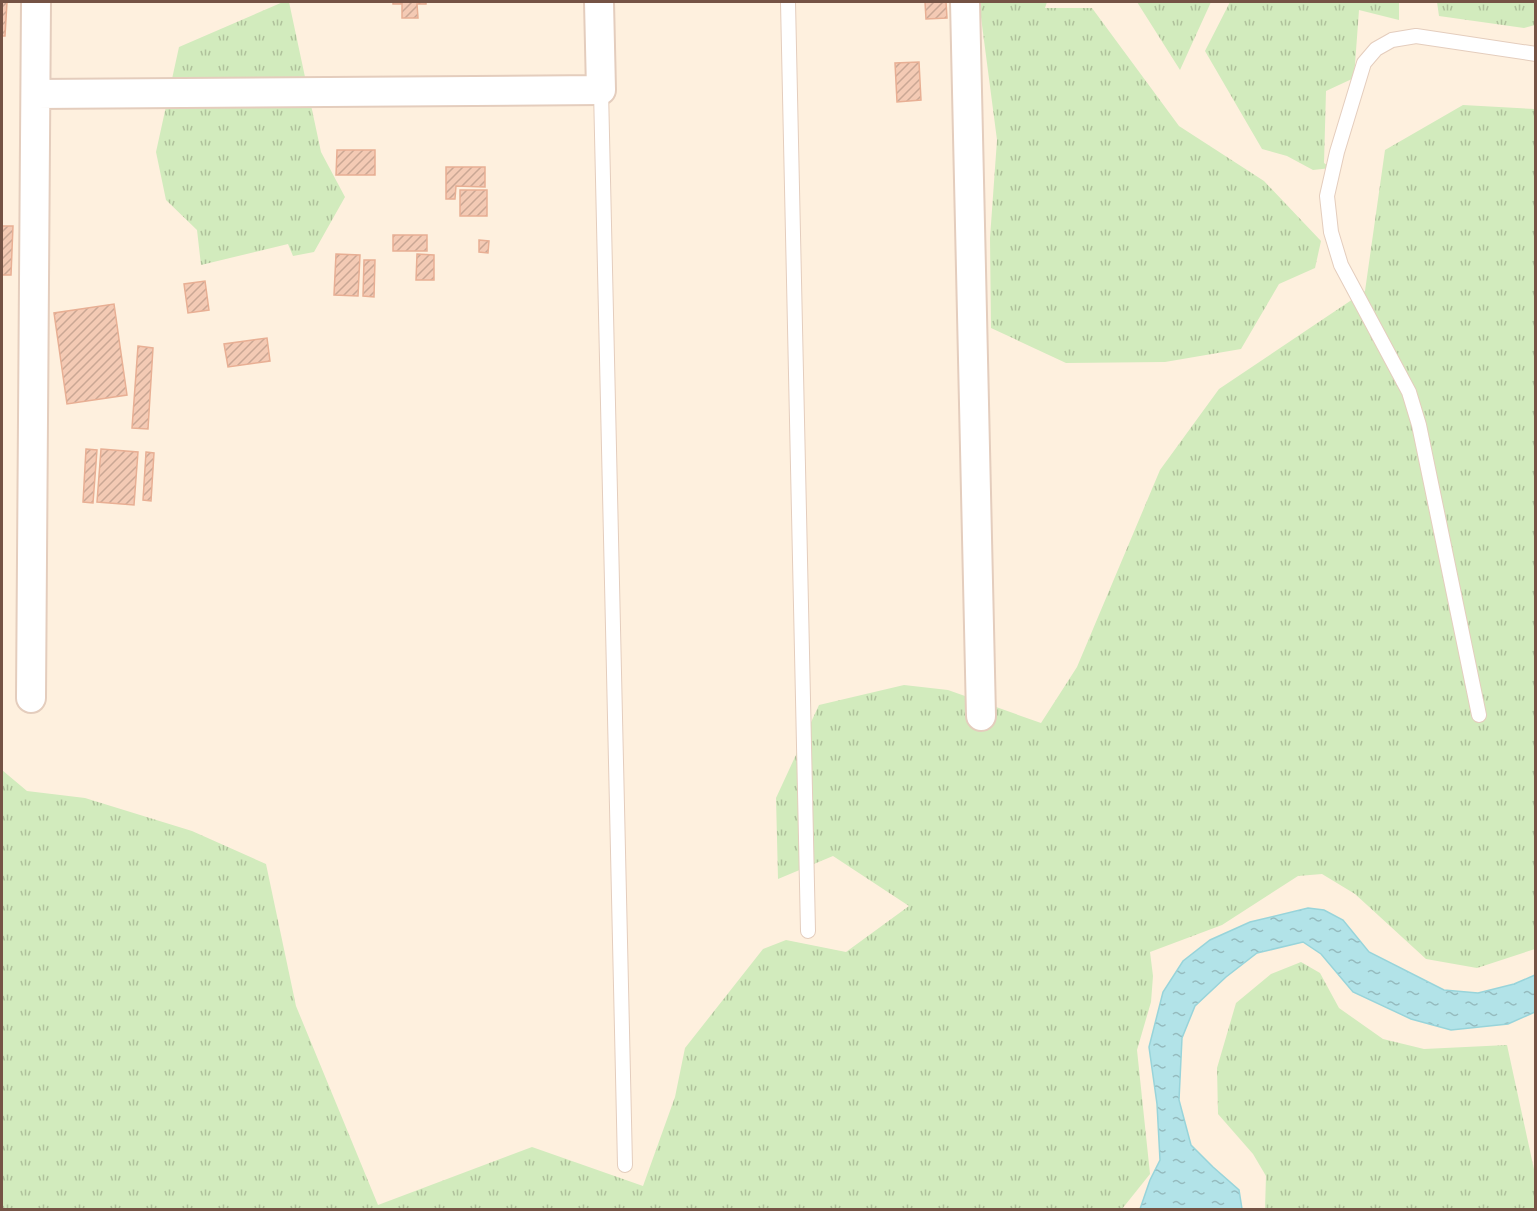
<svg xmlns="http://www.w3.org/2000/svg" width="1537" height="1211" viewBox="0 0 1537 1211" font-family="Mulish,sans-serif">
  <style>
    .grass { fill: url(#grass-tufts) }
    .water { fill: url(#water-ripples); stroke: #98d4da; stroke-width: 1.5 }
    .building { fill: url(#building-hatch); stroke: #e8af94; stroke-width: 1.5 }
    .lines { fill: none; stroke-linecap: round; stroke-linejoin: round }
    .service-casing { stroke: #e4cdbd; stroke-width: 16 }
    .minor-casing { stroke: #e4cdbd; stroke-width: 32 }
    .service { stroke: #fff; stroke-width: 14 }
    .minor { stroke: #fff; stroke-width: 28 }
  </style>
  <defs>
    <pattern id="grass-tufts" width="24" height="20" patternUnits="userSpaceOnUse" patternTransform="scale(1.5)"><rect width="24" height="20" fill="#d2ebbd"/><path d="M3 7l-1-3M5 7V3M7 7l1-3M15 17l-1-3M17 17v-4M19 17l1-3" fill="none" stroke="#afc19b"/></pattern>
    <pattern id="water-ripples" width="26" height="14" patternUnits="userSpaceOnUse" patternTransform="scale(1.5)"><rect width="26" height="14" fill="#b2e3e8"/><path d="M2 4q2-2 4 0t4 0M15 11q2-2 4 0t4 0" fill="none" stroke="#95bbbe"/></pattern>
    <pattern id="building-hatch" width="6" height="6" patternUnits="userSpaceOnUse" patternTransform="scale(1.5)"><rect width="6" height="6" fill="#f4cab4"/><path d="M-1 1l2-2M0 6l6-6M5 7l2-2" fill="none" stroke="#caa794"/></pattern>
  </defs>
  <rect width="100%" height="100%" fill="#fef0de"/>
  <!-- grass -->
  <path class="grass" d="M 283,2 L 289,2 L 321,152 L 345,197 L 314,252 L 293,256 L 288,244 L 201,265 L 197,230 L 166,200 L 156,152 L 179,47 Z
    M 979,2 L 1047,2 L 1045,8 L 1092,8 L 1179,126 L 1264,181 L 1321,241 L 1315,268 L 1279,284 L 1241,349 L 1165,362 L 1066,363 L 991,328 L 990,238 L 997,140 Z
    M 1137,2 L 1211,2 L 1180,70 Z
    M 1230,2 L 1399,2 L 1399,20 L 1359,10 L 1354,78 L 1326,91 L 1324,163 L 1331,168 L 1313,170 L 1287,156 L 1262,149 L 1205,51 Z
    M 1437,2 L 1535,2 L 1535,25 L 1524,28 L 1439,16 Z
    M 1463,105 L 1535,109 L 1535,949 L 1477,968 L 1426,959 L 1355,894 L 1322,874 L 1298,876 L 1222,925 L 1150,952 L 1153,976 L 1151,1002 L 1137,1050 L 1150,1174 L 1122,1209 L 2,1209 L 2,770 L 27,791 L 85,798 L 192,831 L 266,864 L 296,1006 L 378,1205 L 532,1147 L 643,1186 L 675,1097 L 685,1048 L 763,949 L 786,940 L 846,952 L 909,906 L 833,856 L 778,879 L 776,798 L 819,705 L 904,685 L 948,690 L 1041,723 L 1077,667 L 1160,470 L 1219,389 L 1365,291 L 1385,150 Z
    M 1301,962 L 1320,973 L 1339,1008 L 1383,1039 L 1424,1049 L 1507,1045 L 1535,1174 L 1535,1209 L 1265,1209 L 1266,1176 L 1253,1154 L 1218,1114 L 1217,1068 L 1236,1003 L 1271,974 Z"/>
  <!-- water -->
  <path class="water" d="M 1308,908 L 1324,910 L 1343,920 L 1369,952 L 1444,990 L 1478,993 L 1514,984 L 1535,975 L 1535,1012 L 1508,1024 L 1451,1030 L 1411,1019 L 1353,992 L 1321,954 L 1303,942 L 1257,953 L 1226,977 L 1195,1006 L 1182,1038 L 1179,1100 L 1191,1145 L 1213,1167 L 1239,1190 L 1242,1209 L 1140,1209 L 1150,1180 L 1160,1160 L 1157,1104 L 1149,1047 L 1163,992 L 1183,961 L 1210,940 L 1250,922 Z"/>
  <!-- building -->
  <path class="building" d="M 2,2 L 7,2 L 5,36 L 2,36 Z
    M 393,2 L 426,2 L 426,4 L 417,4 L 418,18 L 402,18 L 402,4 L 393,4 Z
    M 925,2 L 946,2 L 947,18 L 926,19 Z
    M 919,62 L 921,100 L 897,102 L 895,63 Z
    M 337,150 L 375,150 L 375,175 L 336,175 Z
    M 446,167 L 485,167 L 485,187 L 456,186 L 455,199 L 446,199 Z
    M 460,190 L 487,190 L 487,216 L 460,216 Z
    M 2,226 L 13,226 L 11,275 L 2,275 Z
    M 393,235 L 427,235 L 427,251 L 393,251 Z
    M 479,240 L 489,241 L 488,253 L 479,252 Z
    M 336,254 L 360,255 L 358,296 L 334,295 Z
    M 417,254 L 434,255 L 434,280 L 416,280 Z
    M 364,260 L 375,260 L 374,297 L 363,296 Z
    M 205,281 L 209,310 L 188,313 L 184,284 Z
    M 114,304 L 127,395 L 67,404 L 54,313 Z
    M 267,338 L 270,361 L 228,367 L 224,344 Z
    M 138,346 L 153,348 L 148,429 L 132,428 Z
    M 86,449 L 97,450 L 93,503 L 83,502 Z
    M 101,449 L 138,452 L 134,505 L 97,502 Z
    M 146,452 L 154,453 L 151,501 L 143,500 Z"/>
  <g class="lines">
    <!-- service casing -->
    <g class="service-casing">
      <path id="service" d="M 788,2 L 808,931
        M 601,90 L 625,1165
        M 1479,715 L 1419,425 L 1409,392 L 1341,265 L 1331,232 L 1327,196 L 1337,152 L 1364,63 L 1376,49 L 1392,40 L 1416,36 L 1536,54"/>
    </g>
    <!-- minor casing -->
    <g class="minor-casing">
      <path id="minor" d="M 965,2 L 981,716
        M 36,94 L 601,90 L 599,2
        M 31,698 L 36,2"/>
    </g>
    <!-- service -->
    <use href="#service" class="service"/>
    <!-- minor -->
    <use href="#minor" class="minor"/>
  </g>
  <!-- border -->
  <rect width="1537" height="1211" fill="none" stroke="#755345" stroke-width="6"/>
</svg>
